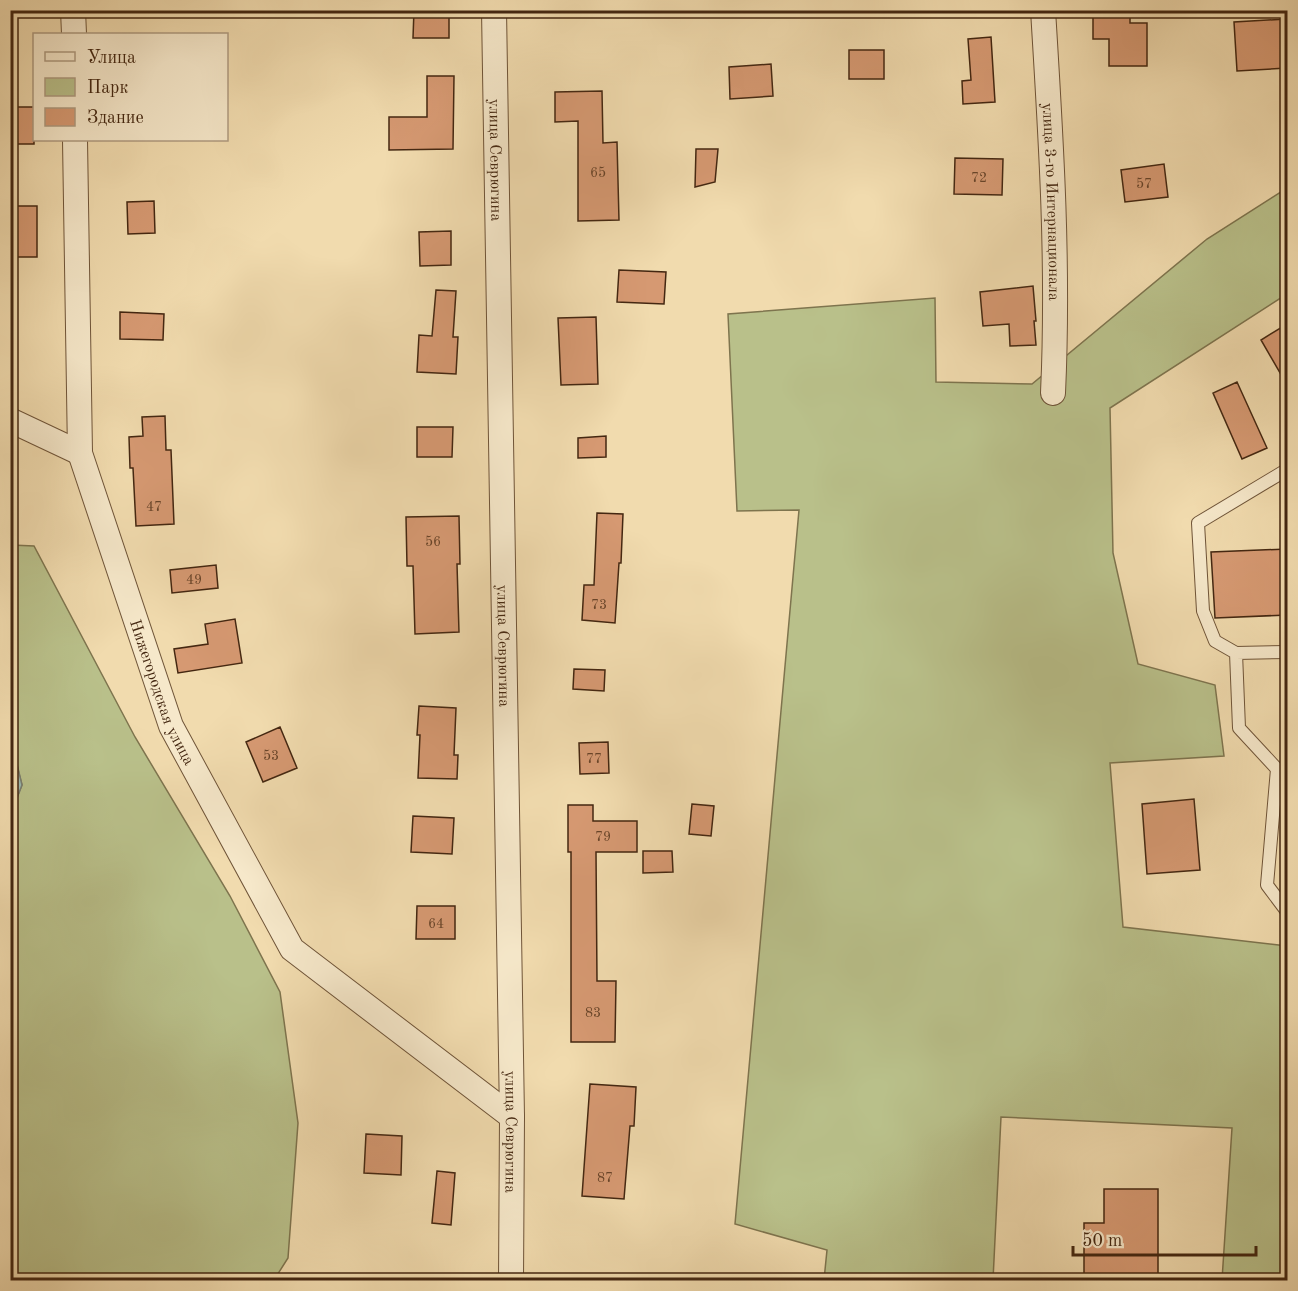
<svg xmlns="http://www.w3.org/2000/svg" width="1298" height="1291" viewBox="0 0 1298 1291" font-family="'Old Standard TT',serif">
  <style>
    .green { fill: #b9c08a; stroke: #7e744e; stroke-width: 1.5 }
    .water { fill: #9cbab1; stroke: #797f71; stroke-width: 1.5 }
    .building { fill: #d69972; stroke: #442711; stroke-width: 1.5 }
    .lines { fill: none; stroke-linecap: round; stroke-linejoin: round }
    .lane-casing { stroke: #6f5438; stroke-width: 14 }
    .street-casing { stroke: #6f5438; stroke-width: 26 }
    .lane { stroke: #f6e8ca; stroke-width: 12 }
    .street { stroke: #f6e8ca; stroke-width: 24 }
    .labels { text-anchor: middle; stroke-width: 5; stroke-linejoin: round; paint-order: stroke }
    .number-label { font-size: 14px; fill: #684429 }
    .street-label { font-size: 16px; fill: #442711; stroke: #f6e8ca }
  </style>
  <rect width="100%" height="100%" fill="#f1dbae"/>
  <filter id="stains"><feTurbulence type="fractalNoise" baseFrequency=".00333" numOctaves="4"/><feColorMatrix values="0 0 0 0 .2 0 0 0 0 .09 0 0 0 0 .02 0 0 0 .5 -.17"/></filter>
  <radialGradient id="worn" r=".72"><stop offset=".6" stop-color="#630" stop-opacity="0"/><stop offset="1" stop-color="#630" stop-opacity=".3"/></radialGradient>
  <!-- green -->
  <path class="green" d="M 1287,188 L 1287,294 L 1110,408 L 1113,553 L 1138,664 L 1215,685 L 1224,756 L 1110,763 L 1123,927 L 1287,946 L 1287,1280 L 1222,1280 L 1232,1128 L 1001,1117 L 993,1280 L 824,1280 L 827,1250 L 735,1224 L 799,510 L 737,511 L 728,314 L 935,298 L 936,382 L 1032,384 L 1207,239 Z
    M 11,545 L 34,546 L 135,737 L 230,896 L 280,992 L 298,1123 L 288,1258 L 274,1280 L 11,1280 L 10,814 L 22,785 L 10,739 Z"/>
  <!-- water -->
  <path class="water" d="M 11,739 L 22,785 L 11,814 L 10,814 Z"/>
  <!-- building -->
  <path class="building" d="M 414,10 L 449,10 L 449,38 L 413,38 Z
    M 1093,11 L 1130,11 L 1130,23 L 1147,23 L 1147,66 L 1109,66 L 1109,39 L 1093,39 Z
    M 1287,19 L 1287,68 L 1237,71 L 1234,22 Z
    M 991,37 L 995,102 L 963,104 L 962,81 L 971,80 L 968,39 Z
    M 849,50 L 884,50 L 884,79 L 849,79 Z
    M 771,64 L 773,96 L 730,99 L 729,67 Z
    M 427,76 L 454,76 L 453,149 L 389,150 L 389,117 L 427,117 Z
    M 602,91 L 603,143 L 617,142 L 619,220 L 578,221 L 578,121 L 555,122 L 555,92 Z
    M 10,107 L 34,107 L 34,144 L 10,144 Z
    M 696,149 L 718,149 L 715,182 L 695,187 Z
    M 955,158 L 1003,159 L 1002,195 L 954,194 Z
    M 1164,164 L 1168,197 L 1125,202 L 1121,170 Z
    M 154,201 L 155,233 L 128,234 L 127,202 Z
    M 10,206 L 37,206 L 37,257 L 10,257 Z
    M 451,231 L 451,265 L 420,266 L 419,232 Z
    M 619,270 L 666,272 L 664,304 L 617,302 Z
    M 1033,286 L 1036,321 L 1034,321 L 1036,345 L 1010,346 L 1009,324 L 983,326 L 980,292 Z
    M 436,290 L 456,291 L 453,337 L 458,337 L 456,374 L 417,372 L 419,335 L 432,336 Z
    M 120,312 L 164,314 L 163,340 L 120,339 Z
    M 596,317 L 598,384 L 561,385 L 558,318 Z
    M 1287,324 L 1287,385 L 1261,340 Z
    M 1237,382 L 1267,448 L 1242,459 L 1213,393 Z
    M 165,416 L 166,450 L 171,450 L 174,524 L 136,526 L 133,468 L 130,468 L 129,437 L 143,436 L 142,417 Z
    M 417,427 L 453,427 L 452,457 L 417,457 Z
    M 606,436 L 606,457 L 578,458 L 578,438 Z
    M 597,513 L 623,514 L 621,563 L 619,563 L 615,623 L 582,620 L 584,585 L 594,585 Z
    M 459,516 L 460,564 L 457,564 L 459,632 L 415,634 L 413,566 L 407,566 L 406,517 Z
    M 1287,549 L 1287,615 L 1215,618 L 1211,552 Z
    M 216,565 L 218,588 L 172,593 L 170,570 Z
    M 235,619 L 242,663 L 178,673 L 174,649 L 208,644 L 205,624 Z
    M 574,669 L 605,670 L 604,691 L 573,689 Z
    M 419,706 L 456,708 L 454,755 L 458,755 L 457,779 L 418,778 L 420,735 L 417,735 Z
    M 280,727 L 297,768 L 263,782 L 246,742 Z
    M 608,742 L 609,773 L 580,774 L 579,743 Z
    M 1194,799 L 1200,870 L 1147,874 L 1142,804 Z
    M 692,804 L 714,806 L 711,836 L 689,834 Z
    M 568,805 L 593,805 L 593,821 L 637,821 L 637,852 L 596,852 L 597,981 L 616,981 L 615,1042 L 571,1042 L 571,852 L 568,852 Z
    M 413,816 L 454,818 L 452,854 L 411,852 Z
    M 643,851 L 672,851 L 673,872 L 643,873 Z
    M 417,906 L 455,906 L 455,939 L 416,939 Z
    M 590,1084 L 636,1087 L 634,1126 L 630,1126 L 624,1199 L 582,1196 Z
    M 366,1134 L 402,1136 L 401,1175 L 364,1173 Z
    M 437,1171 L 455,1173 L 451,1225 L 432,1223 Z
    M 1104,1189 L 1158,1189 L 1158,1281 L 1084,1281 L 1084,1223 L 1104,1223 Z"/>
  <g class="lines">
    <!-- lane casing -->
    <g class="lane-casing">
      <path id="lane" d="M 1288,469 L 1198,523 L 1203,611 L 1215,641 L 1236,653 L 1288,652
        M 1236,653 L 1239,728 L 1277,769 L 1267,885 L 1288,913"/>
    </g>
    <!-- street casing -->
    <g class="street-casing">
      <g id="street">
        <path d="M 73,10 L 74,34"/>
        <path id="s1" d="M 494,10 L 512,1117 L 511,1280"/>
        <path id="s2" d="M 1043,10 C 1051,139 1059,264 1053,393"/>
        <path id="s3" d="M 75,140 L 80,453 L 171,726 L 292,949 L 512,1117"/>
        <path d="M 10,420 L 80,453"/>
      </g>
    </g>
    <!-- lane -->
    <use href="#lane" class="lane"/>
    <!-- street -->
    <use href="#street" class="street"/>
  </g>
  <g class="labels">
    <!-- number labels -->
    <g class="number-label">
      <text x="598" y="177">65</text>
      <text x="979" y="182">72</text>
      <text x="1144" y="188">57</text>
      <text x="154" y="511">47</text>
      <text x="433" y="546">56</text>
      <text x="194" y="584">49</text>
      <text x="599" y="609">73</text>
      <text x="271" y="760">53</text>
      <text x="594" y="763">77</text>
      <text x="603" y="841">79</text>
      <text x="436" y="928">64</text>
      <text x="593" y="1017">83</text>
      <text x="605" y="1182">87</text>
    </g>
    <!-- street labels -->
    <g class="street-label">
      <text dy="6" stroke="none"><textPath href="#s1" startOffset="150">улица Севрюгина</textPath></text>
      <text dy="6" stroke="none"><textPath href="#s2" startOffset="192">улица 3-го Интернационала</textPath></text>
      <text dy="6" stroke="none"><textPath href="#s1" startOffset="636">улица Севрюгина</textPath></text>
      <text dy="6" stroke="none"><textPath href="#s3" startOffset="566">Нижегородская улица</textPath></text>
      <text dy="6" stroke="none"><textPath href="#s1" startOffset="1122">улица Севрюгина</textPath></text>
    </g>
  </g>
  <!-- margin -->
  <rect width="1298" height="1291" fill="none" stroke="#f1dbae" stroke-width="36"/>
  <rect x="12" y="12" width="1274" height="1267" fill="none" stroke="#442711" stroke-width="3"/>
  <rect x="18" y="18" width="1262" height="1255" fill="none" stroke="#442711" stroke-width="1.5"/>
  <!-- legend -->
  <rect x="33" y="33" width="195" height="108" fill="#f6e8ca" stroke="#af9b80" stroke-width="1.5"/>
  <rect x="45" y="52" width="30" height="9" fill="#f6e8ca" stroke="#af9b80" stroke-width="1.5"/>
  <text x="87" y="63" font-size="18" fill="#442711">Улица</text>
  <rect x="45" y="78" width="30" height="18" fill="#b9c08a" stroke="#af9b80" stroke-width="1.5"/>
  <text x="87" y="93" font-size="18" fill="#442711">Парк</text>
  <rect x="45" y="108" width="30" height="18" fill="#d69972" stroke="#af9b80" stroke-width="1.5"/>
  <text x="87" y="123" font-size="18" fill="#442711">Здание</text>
  <!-- scale -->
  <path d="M1073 1246v9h183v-9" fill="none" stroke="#442711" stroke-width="3"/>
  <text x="1082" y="1246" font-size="18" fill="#442711" stroke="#f6e8ca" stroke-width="4.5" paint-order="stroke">50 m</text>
  <rect width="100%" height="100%" filter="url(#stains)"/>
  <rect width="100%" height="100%" fill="url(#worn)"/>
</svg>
